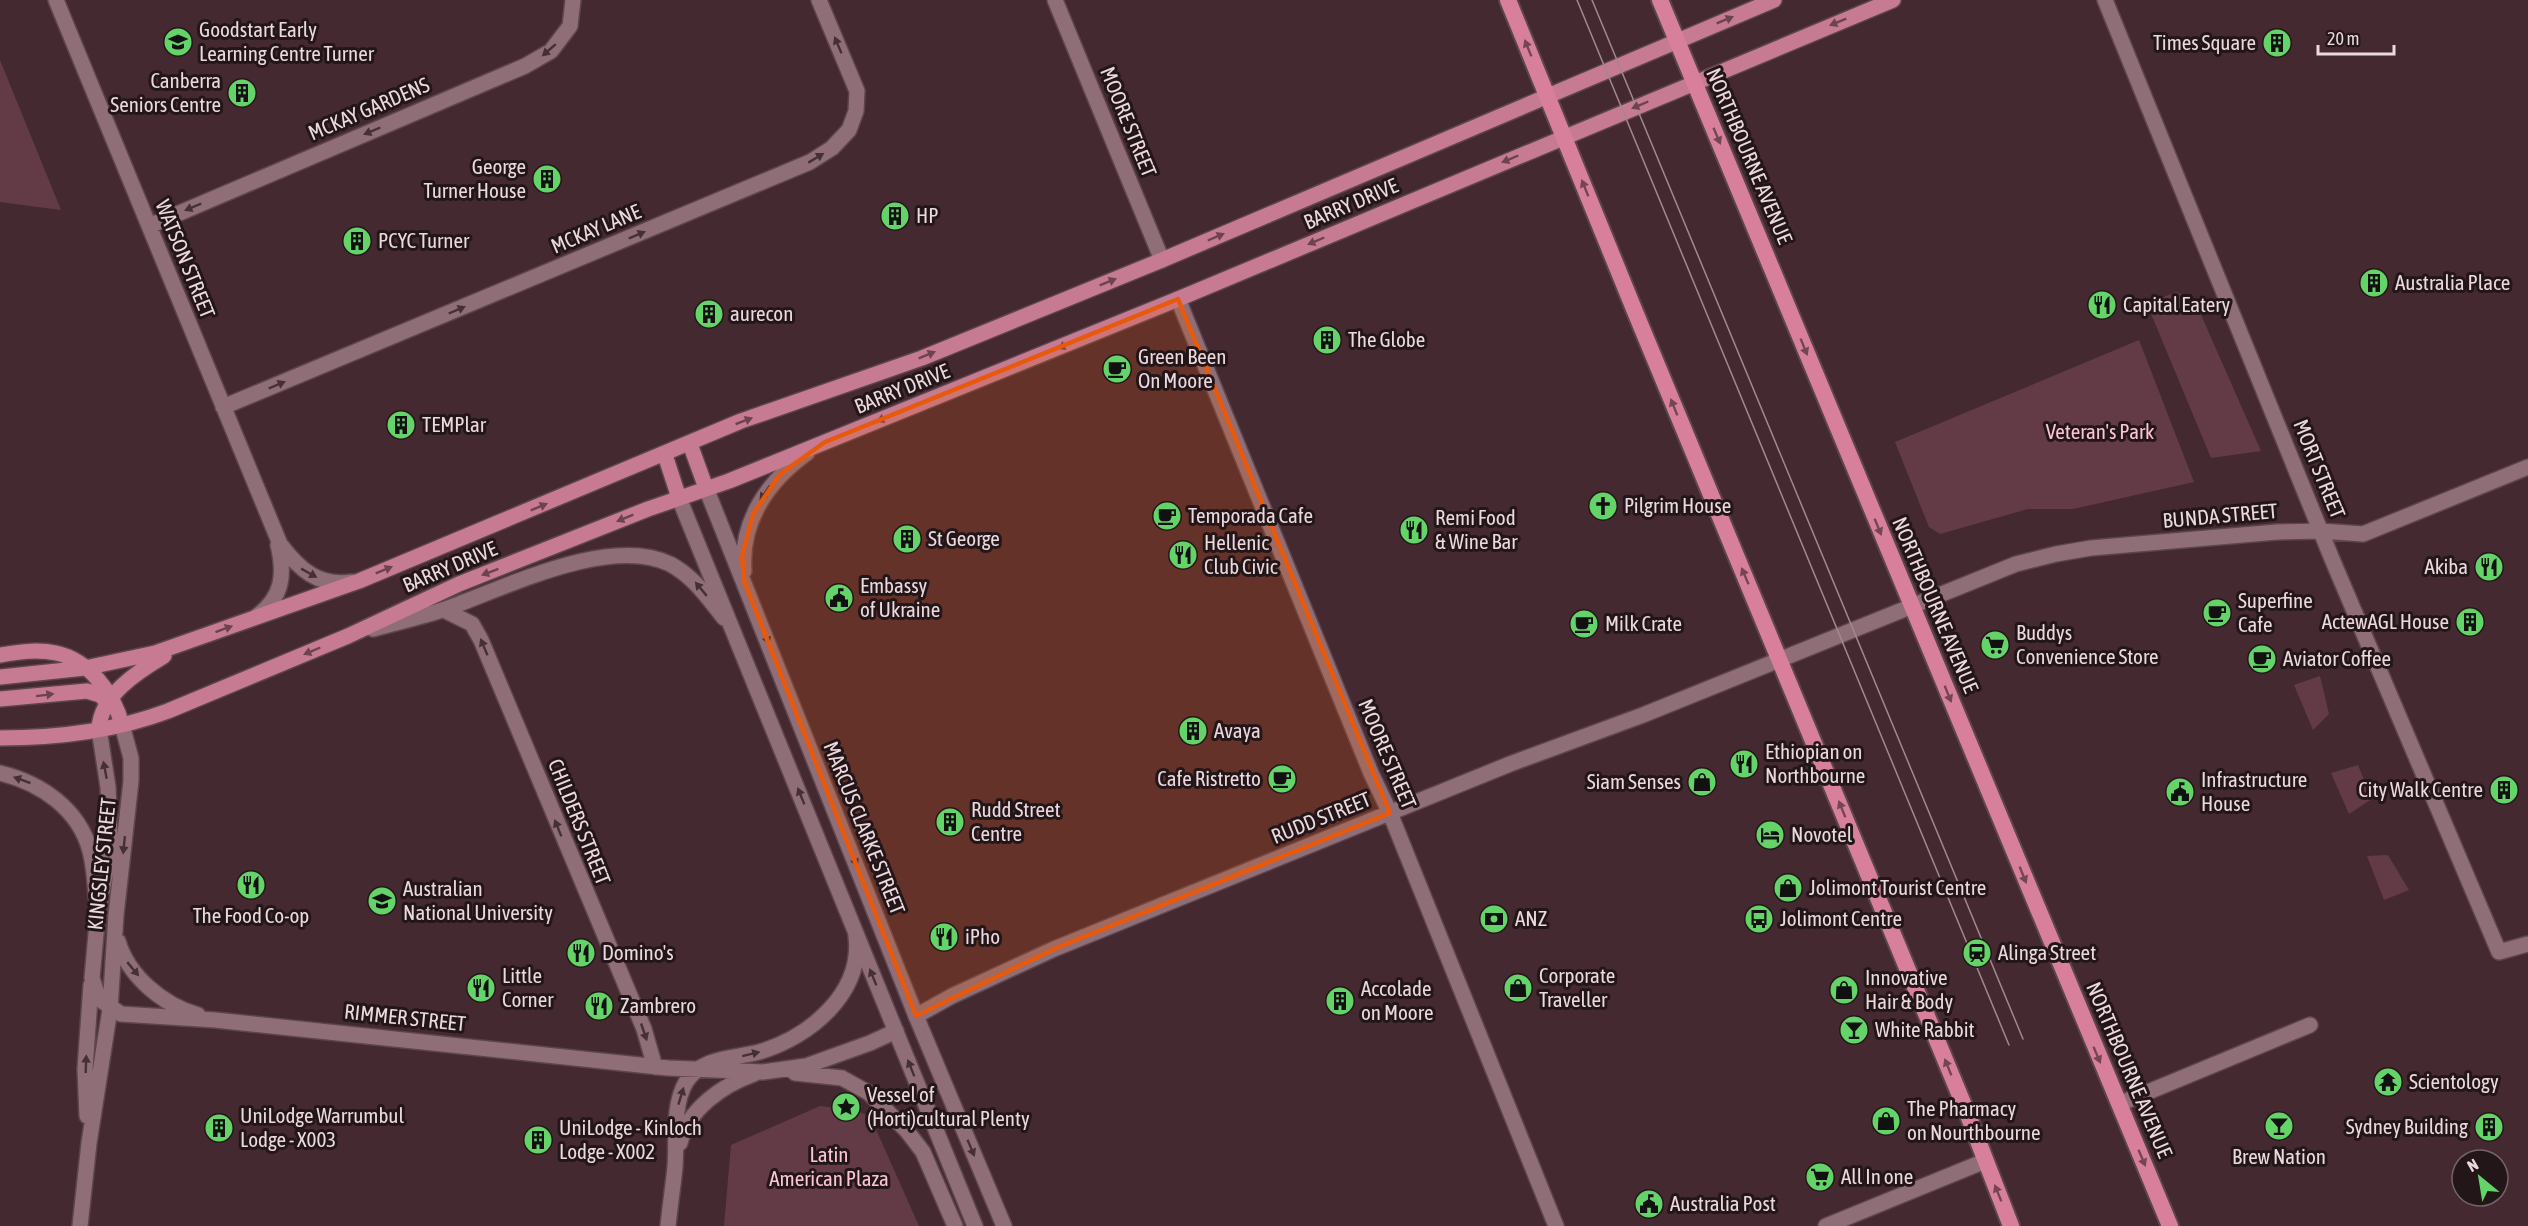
<svg xmlns="http://www.w3.org/2000/svg" width="2528" height="1226" viewBox="0 0 2528 1226" font-family="'Asap Condensed',sans-serif">
  <style>
    .green { fill: #633b47 }
    .lines { fill: none; stroke-linecap: round; stroke-linejoin: round }
    .minor-casing { stroke: #5c454c; stroke-width: 18 }
    .tertiary-casing { stroke: #5c454c; stroke-width: 18 }
    .primary-casing { stroke: #5c454c; stroke-width: 18 }
    .trunk-casing { stroke: #5c454c; stroke-width: 20 }
    .minor { stroke: #906e77; stroke-width: 15 }
    .tertiary { stroke: #906e77; stroke-width: 15 }
    .primary { stroke: #c67b92; stroke-width: 15 }
    .trunk { stroke: #d8809b; stroke-width: 16 }
    .tram { stroke: #a0898f; stroke-width: 1.5 }
    .oneway { fill: #6c434f }
    .oneway2 { fill: #443035 }
    .oneway3 { fill: #744654 }
    .marked { fill: #e8590c; fill-opacity: 0.2; stroke: #e8590c; stroke-width: 4.5; stroke-linejoin: round }
    .labels { text-anchor: middle; stroke-width: 6; stroke-linejoin: round; paint-order: stroke }
    .poi-label { font-size: 21px; fill: #ecd9de; stroke: #231619; text-anchor: start }
    .street-label { font-size: 21px; fill: #ecd9de; stroke: #231619 }
    .park-label { font-size: 21px; fill: #fdc5d4; stroke: #231619 }
  </style>
  <rect width="100%" height="100%" fill="#452931"/>
  <!-- green -->
  <path class="green" d="M 0,60 L 61,210 L 0,202 Z
    M 2176,292 L 2194,299 L 2261,451 L 2211,458 L 2147,304 Z
    M 2139,340 L 2194,482 L 2073,509 L 2028,509 L 1940,534 L 1929,527 L 1895,442 Z
    M 2320,676 L 2329,714 L 2313,730 L 2294,685 Z
    M 2358,765 L 2372,799 L 2349,814 L 2331,773 Z
    M 2388,855 L 2409,890 L 2384,900 L 2367,856 Z
    M 820,1106 L 857,1111 L 870,1116 L 919,1226 L 724,1226 L 731,1145 Z"/>
  <g class="lines">
    <!-- minor casing -->
    <g class="minor-casing">
      <path id="minor" d="M 56,0 L 280,544 C 299,569 318,587 352,582
        M 1055,0 L 1162,260
        M 2105,0 L 2332,559 L 2499,952 L 2528,944
        M 149,226 L 525,66 L 551,51 L 570,26 L 573,0
        M 1178,299 L 1371,773 L 1390,813 L 1556,1226
        M 223,407 L 810,162 L 832,148 L 849,130 L 856,111 L 857,91 L 819,0
        M 444,610 L 472,624 L 481,640 L 644,1029 L 655,1067
        M 257,616 C 283,597 285,574 278,545
        M 99,729 L 108,787 L 110,835 L 108,860 L 98,912 L 92,978 L 99,999 L 121,1014 L 215,1020 L 668,1068 L 763,1072 L 806,1066 L 870,1043 L 896,1031
        M 0,773 C 41,783 79,809 90,851 C 94,866 95,882 96,897
        M 118,941 C 128,976 163,1005 198,1015
        M 916,1016 L 952,996 L 1054,949 L 1510,764 L 1643,715 L 2016,564 L 2056,554 L 2091,548 L 2277,532 L 2321,531 L 2363,534 L 2528,467
        M 795,1073 L 842,1078 L 869,1093 L 907,1131 L 923,1152 L 955,1226
        M 2119,1104 L 2310,1025
        M 87,1116 L 85,1069 L 91,985
        M 680,1143 C 688,1109 723,1085 754,1074
        M 80,1226 L 89,1143 L 110,1009 L 116,915 L 131,781 L 131,758 L 122,725
        M 668,1226 C 670,1206 673,1187 675,1167 C 677,1140 672,1106 686,1082 C 703,1056 733,1059 759,1052 C 810,1037 863,993 856,936
        M 1826,1226 L 1985,1161"/>
    </g>
    <!-- tertiary casing -->
    <g class="tertiary-casing">
      <path id="tertiary" d="M 706,488 L 916,1016 L 1004,1226
        M 679,498 L 975,1226
        M 744,571 C 740,521 768,481 807,453
        M 373,629 C 398,622 423,617 448,608 C 507,587 610,535 670,564 C 693,576 708,598 724,618"/>
    </g>
    <!-- primary casing -->
    <g class="primary-casing">
      <path id="primary" d="M 690,444 L 706,488
        M 665,455 L 679,498
        M 0,655 C 18,652 37,649 56,653 C 89,660 114,694 122,725
        M 0,677 L 85,668 L 155,653 L 359,581 L 741,421 L 922,358 L 1162,260 L 1774,0
        M 0,699 L 87,691 L 100,695 L 110,705
        M 99,729 C 100,696 137,672 164,656
        M 0,738 C 57,738 115,731 168,711 L 348,636 L 459,584 L 648,509 L 729,481 L 1178,299 L 1893,0"/>
    </g>
    <!-- trunk casing -->
    <g class="trunk-casing">
      <path id="trunk" d="M 1508,0 L 1636,314 L 1968,1115 L 2011,1226
        M 1660,0 L 2170,1226"/>
    </g>
    <!-- minor -->
    <use href="#minor" class="minor"/>
    <!-- tertiary -->
    <use href="#tertiary" class="tertiary"/>
    <!-- primary -->
    <use href="#primary" class="primary"/>
    <!-- trunk -->
    <use href="#trunk" class="trunk"/>
    <!-- tram -->
    <path class="tram" d="M 1577,0 L 2009,1045
      M 1592,0 L 2023,1039"/>
  </g>
  <!-- one-way arrows -->
  <defs><path id="oneway-solid" d="M-6-.8H1V-3.2L6.5 0L1 3.2V.8H-6Z" transform="scale(1.5)"/></defs>
  <g class="oneway">
    <use href="#oneway-solid" transform="translate(1725 20) rotate(-22)"/>
    <use href="#oneway-solid" transform="translate(1838 22) rotate(158)"/>
    <use href="#oneway-solid" transform="translate(1640 105) rotate(157)"/>
    <use href="#oneway-solid" transform="translate(1510 159) rotate(157)"/>
    <use href="#oneway-solid" transform="translate(1216 237) rotate(-23)"/>
    <use href="#oneway-solid" transform="translate(1316 241) rotate(157)"/>
    <use href="#oneway-solid" transform="translate(1108 282) rotate(-22)"/>
    <use href="#oneway-solid" transform="translate(1066 345) rotate(158)"/>
    <use href="#oneway-solid" transform="translate(927 355) rotate(-22)"/>
    <use href="#oneway-solid" transform="translate(885 418) rotate(158)"/>
    <use href="#oneway-solid" transform="translate(744 421) rotate(-21)"/>
    <use href="#oneway-solid" transform="translate(539 507) rotate(-22)"/>
    <use href="#oneway-solid" transform="translate(625 518) rotate(158)"/>
    <use href="#oneway-solid" transform="translate(384 570) rotate(-22)"/>
    <use href="#oneway-solid" transform="translate(490 572) rotate(159)"/>
    <use href="#oneway-solid" transform="translate(224 629) rotate(-20)"/>
    <use href="#oneway-solid" transform="translate(312 651) rotate(157)"/>
    <use href="#oneway-solid" transform="translate(45 695) rotate(-7)"/>
  </g>
  <g class="oneway2">
    <use href="#oneway-solid" transform="translate(838 45) rotate(-113)"/>
    <use href="#oneway-solid" transform="translate(549 50) rotate(139)"/>
    <use href="#oneway-solid" transform="translate(372 131) rotate(157)"/>
    <use href="#oneway-solid" transform="translate(816 158) rotate(-31)"/>
    <use href="#oneway-solid" transform="translate(193 207) rotate(157)"/>
    <use href="#oneway-solid" transform="translate(637 235) rotate(-23)"/>
    <use href="#oneway-solid" transform="translate(457 310) rotate(-23)"/>
    <use href="#oneway-solid" transform="translate(277 385) rotate(-23)"/>
    <use href="#oneway-solid" transform="translate(765 493) rotate(124)"/>
    <use href="#oneway-solid" transform="translate(309 573) rotate(29)"/>
    <use href="#oneway-solid" transform="translate(701 589) rotate(-130)"/>
    <use href="#oneway-solid" transform="translate(766 636) rotate(69)"/>
    <use href="#oneway-solid" transform="translate(484 647) rotate(-113)"/>
    <use href="#oneway-solid" transform="translate(105 770) rotate(-101)"/>
    <use href="#oneway-solid" transform="translate(22 780) rotate(-160)"/>
    <use href="#oneway-solid" transform="translate(801 796) rotate(-112)"/>
    <use href="#oneway-solid" transform="translate(558 828) rotate(-112)"/>
    <use href="#oneway-solid" transform="translate(124 845) rotate(96)"/>
    <use href="#oneway-solid" transform="translate(854 858) rotate(68)"/>
    <use href="#oneway-solid" transform="translate(133 969) rotate(50)"/>
    <use href="#oneway-solid" transform="translate(873 977) rotate(-112)"/>
    <use href="#oneway-solid" transform="translate(644 1032) rotate(71)"/>
    <use href="#oneway-solid" transform="translate(751 1054) rotate(-14)"/>
    <use href="#oneway-solid" transform="translate(86 1064) rotate(-88)"/>
    <use href="#oneway-solid" transform="translate(911 1068) rotate(-112)"/>
    <use href="#oneway-solid" transform="translate(681 1096) rotate(-73)"/>
    <use href="#oneway-solid" transform="translate(971 1148) rotate(67)"/>
  </g>
  <g class="oneway3">
    <use href="#oneway-solid" transform="translate(1528 48) rotate(-112)"/>
    <use href="#oneway-solid" transform="translate(1717 136) rotate(67)"/>
    <use href="#oneway-solid" transform="translate(1585 188) rotate(-112)"/>
    <use href="#oneway-solid" transform="translate(1804 347) rotate(68)"/>
    <use href="#oneway-solid" transform="translate(1674 407) rotate(-112)"/>
    <use href="#oneway-solid" transform="translate(1878 527) rotate(68)"/>
    <use href="#oneway-solid" transform="translate(1745 576) rotate(-113)"/>
    <use href="#oneway-solid" transform="translate(1948 694) rotate(68)"/>
    <use href="#oneway-solid" transform="translate(1842 809) rotate(-112)"/>
    <use href="#oneway-solid" transform="translate(2023 875) rotate(68)"/>
    <use href="#oneway-solid" transform="translate(2097 1055) rotate(67)"/>
    <use href="#oneway-solid" transform="translate(1948 1067) rotate(-112)"/>
    <use href="#oneway-solid" transform="translate(2142 1158) rotate(67)"/>
    <use href="#oneway-solid" transform="translate(1998 1193) rotate(-112)"/>
  </g>
  <!-- marked area -->
  <path class="marked" d="M 1178,299 L 1390,813 L 1054,949 L 916,1016 L 744,581 L 742,556 L 753,514 L 780,474 L 825,442 Z"/>
  <!-- icons -->
  <defs>
    <g id="school-disc" transform="scale(1.5)"><circle r="9.5" fill="#64d468" stroke="#231619"/><path d="M0-5L7-2L0 1L-7-2ZM-4 1L0 2.5L4 1V4Q0 6-4 4Z" fill="#111"/></g>
    <g id="building-disc" transform="scale(1.5)"><circle r="9.5" fill="#64d468" stroke="#231619"/><path d="M-4-6H4V6H1V3H-1V6H-4ZM-2.5-4.3h1.7v1.8h-1.7ZM.8-4.3h1.7v1.8H.8ZM-2.5-1h1.7V.8h-1.7ZM.8-1h1.7V.8H.8Z" fill="#111"/></g>
    <g id="restaurant-disc" transform="scale(1.5)"><circle r="9.5" fill="#64d468" stroke="#231619"/><path d="M-5-6h1v4h1v-4h1v4h1v-4h1v5L-1.5 .5V6h-2V.5L-5-1ZM5-6V6H3V1.5H1.5Q1.5-4 5-6Z" fill="#111"/></g>
    <g id="cafe-disc" transform="scale(1.5)"><circle r="9.5" fill="#64d468" stroke="#231619"/><path d="M-5.5-4.5H6V0H3Q3 3.5 0 3.5H-2.5Q-5.5 3.5-5.5 0ZM3-3.2v2h1.7v-2ZM-6 4.5H4V6H-6Z" fill="#111"/></g>
    <g id="church-disc" transform="scale(1.5)"><circle r="9.5" fill="#64d468" stroke="#231619"/><path d="M-1.2-6h2.4v3.5h3.3v2.4h-3.3V6h-2.4V-.1h-3.3v-2.4h3.3Z" fill="#111"/></g>
    <g id="civic-disc" transform="scale(1.5)"><circle r="9.5" fill="#64d468" stroke="#231619"/><path d="M-.6-6.5H3V-4.5H.6V-3L4-1V1h2V6H-6V1h2V-1L-.6-3ZM-1.2 2.5V6h2.4V2.5Z" fill="#111"/></g>
    <g id="supermarket-disc" transform="scale(1.5)"><circle r="9.5" fill="#64d468" stroke="#231619"/><path d="M-6-5.5h2.5l.6 2H6L4.5 2H-2.5L-4.4-4H-6ZM-1.5 3.2a1.3 1.3 0 1 0 .1 0ZM3 3.2a1.3 1.3 0 1 0 .1 0Z" fill="#111"/></g>
    <g id="shop-disc" transform="scale(1.5)"><circle r="9.5" fill="#64d468" stroke="#231619"/><path d="M-5-2.5h2.3a2.7 3.5 0 0 1 5.4 0H5L5.5 6h-11ZM-1.5-2.5h3a1.5 2.3 0 0 0-3 0Z" fill="#111"/></g>
    <g id="hotel-disc" transform="scale(1.5)"><circle r="9.5" fill="#64d468" stroke="#231619"/><path d="M-6-4.5h1.5V1H6V5H4.5V3h-9V5H-6ZM-4 0a1.8 1.8 0 1 1 3.6 0ZM.5 0V-2.5h3Q6-2.5 6 0Z" fill="#111"/></g>
    <g id="university-disc" transform="scale(1.5)"><circle r="9.5" fill="#64d468" stroke="#231619"/><path d="M0-5L7-2L0 1L-7-2ZM-4 1L0 2.5L4 1V4Q0 6-4 4Z" fill="#111"/></g>
    <g id="bank-disc" transform="scale(1.5)"><circle r="9.5" fill="#64d468" stroke="#231619"/><path d="M-6-4H6V4H-6ZM0-2.3a2.3 2.3 0 1 0 0 4.6a2.3 2.3 0 1 0 0-4.6Z" fill="#111"/></g>
    <g id="bus-disc" transform="scale(1.5)"><circle r="9.5" fill="#64d468" stroke="#231619"/><path d="M-5-6H5V4H4V6H2V4H-2V6H-4V4H-5ZM-3.5-4V0h7V-4ZM-3.5 1.2v1.5H-2V1.2ZM2 1.2v1.5H3.5V1.2Z" fill="#111"/></g>
    <g id="station-disc" transform="scale(1.5)"><circle r="9.5" fill="#64d468" stroke="#231619"/><path d="M-3-6H3Q5-6 5-4V2Q5 4 3 4L4.5 6H3L1.5 4h-3L-3 6H-4.5L-3 4Q-5 4-5 2V-4Q-5-6-3-6ZM-3.5-4v3h7v-3ZM-3.5 1v1.5H-2V1ZM2 1v1.5H3.5V1Z" fill="#111"/></g>
    <g id="bar-disc" transform="scale(1.5)"><circle r="9.5" fill="#64d468" stroke="#231619"/><path d="M-6-5H6L.8 .8V4.5H3.5V6h-7V4.5H-.8V.8Z" fill="#111"/></g>
    <g id="temple-disc" transform="scale(1.5)"><circle r="9.5" fill="#64d468" stroke="#231619"/><path d="M0-6L5-2H3V0L6.5 2.5H4V6H1.5V3h-3V6H-4V2.5H-6.5L-3 0V-2H-5Z" fill="#111"/></g>
    <g id="sight-disc" transform="scale(1.5)"><circle r="9.5" fill="#64d468" stroke="#231619"/><path d="M0-6L1.8-2.2L6-1.7L2.9 1.2L3.7 5.4L0 3.3L-3.7 5.4L-2.9 1.2L-6-1.7L-1.8-2.2Z" fill="#111"/></g>
  </defs>
  <g fill-rule="evenodd">
    <use href="#school-disc" x="178" y="42"/>
    <use href="#building-disc" x="2277" y="43"/>
    <use href="#building-disc" x="242" y="93"/>
    <use href="#building-disc" x="547" y="179"/>
    <use href="#building-disc" x="895" y="216"/>
    <use href="#building-disc" x="357" y="241"/>
    <use href="#building-disc" x="2374" y="283"/>
    <use href="#restaurant-disc" x="2102" y="305"/>
    <use href="#building-disc" x="709" y="314"/>
    <use href="#building-disc" x="1327" y="340"/>
    <use href="#cafe-disc" x="1117" y="369"/>
    <use href="#building-disc" x="401" y="425"/>
    <use href="#church-disc" x="1603" y="506"/>
    <use href="#cafe-disc" x="1167" y="516"/>
    <use href="#restaurant-disc" x="1414" y="530"/>
    <use href="#building-disc" x="907" y="539"/>
    <use href="#restaurant-disc" x="1183" y="555"/>
    <use href="#restaurant-disc" x="2489" y="567"/>
    <use href="#civic-disc" x="839" y="598"/>
    <use href="#cafe-disc" x="2217" y="613"/>
    <use href="#building-disc" x="2470" y="622"/>
    <use href="#cafe-disc" x="1584" y="624"/>
    <use href="#supermarket-disc" x="1995" y="645"/>
    <use href="#cafe-disc" x="2262" y="659"/>
    <use href="#building-disc" x="1193" y="731"/>
    <use href="#restaurant-disc" x="1744" y="764"/>
    <use href="#cafe-disc" x="1282" y="779"/>
    <use href="#shop-disc" x="1702" y="782"/>
    <use href="#building-disc" x="2504" y="790"/>
    <use href="#civic-disc" x="2180" y="792"/>
    <use href="#building-disc" x="950" y="822"/>
    <use href="#hotel-disc" x="1770" y="835"/>
    <use href="#restaurant-disc" x="251" y="885"/>
    <use href="#shop-disc" x="1788" y="888"/>
    <use href="#university-disc" x="382" y="901"/>
    <use href="#bank-disc" x="1494" y="919"/>
    <use href="#bus-disc" x="1759" y="919"/>
    <use href="#restaurant-disc" x="944" y="937"/>
    <use href="#restaurant-disc" x="581" y="953"/>
    <use href="#station-disc" x="1977" y="953"/>
    <use href="#restaurant-disc" x="481" y="988"/>
    <use href="#shop-disc" x="1518" y="988"/>
    <use href="#shop-disc" x="1844" y="990"/>
    <use href="#building-disc" x="1340" y="1001"/>
    <use href="#restaurant-disc" x="599" y="1006"/>
    <use href="#bar-disc" x="1854" y="1030"/>
    <use href="#temple-disc" x="2388" y="1082"/>
    <use href="#sight-disc" x="846" y="1107"/>
    <use href="#shop-disc" x="1886" y="1121"/>
    <use href="#bar-disc" x="2279" y="1126"/>
    <use href="#building-disc" x="2489" y="1127"/>
    <use href="#building-disc" x="219" y="1128"/>
    <use href="#building-disc" x="538" y="1140"/>
    <use href="#supermarket-disc" x="1820" y="1177"/>
    <use href="#civic-disc" x="1649" y="1204"/>
  </g>
  <g class="labels">
    <!-- poi labels -->
    <g class="poi-label">
      <text x="199" y="37">Goodstart Early<tspan x="199" dy="24">Learning Centre Turner</tspan></text>
      <text x="2256" y="50" text-anchor="end">Times Square</text>
      <text x="221" y="88" text-anchor="end">Canberra<tspan x="221" dy="24">Seniors Centre</tspan></text>
      <text x="526" y="174" text-anchor="end">George<tspan x="526" dy="24">Turner House</tspan></text>
      <text x="916" y="223">HP</text>
      <text x="378" y="248">PCYC Turner</text>
      <text x="2395" y="290">Australia Place</text>
      <text x="2123" y="312">Capital Eatery</text>
      <text x="730" y="321">aurecon</text>
      <text x="1348" y="347">The Globe</text>
      <text x="1138" y="364">Green Been<tspan x="1138" dy="24">On Moore</tspan></text>
      <text x="422" y="432">TEMPlar</text>
      <text x="1624" y="513">Pilgrim House</text>
      <text x="1188" y="523">Temporada Cafe</text>
      <text x="1435" y="525">Remi Food<tspan x="1435" dy="24">&amp; Wine Bar</tspan></text>
      <text x="928" y="546">St George</text>
      <text x="1204" y="550">Hellenic<tspan x="1204" dy="24">Club Civic</tspan></text>
      <text x="2468" y="574" text-anchor="end">Akiba</text>
      <text x="860" y="593">Embassy<tspan x="860" dy="24">of Ukraine</tspan></text>
      <text x="2238" y="608">Superfine<tspan x="2238" dy="24">Cafe</tspan></text>
      <text x="2449" y="629" text-anchor="end">ActewAGL House</text>
      <text x="1605" y="631">Milk Crate</text>
      <text x="2016" y="640">Buddys<tspan x="2016" dy="24">Convenience Store</tspan></text>
      <text x="2283" y="666">Aviator Coffee</text>
      <text x="1214" y="738">Avaya</text>
      <text x="1765" y="759">Ethiopian on<tspan x="1765" dy="24">Northbourne</tspan></text>
      <text x="1261" y="786" text-anchor="end">Cafe Ristretto</text>
      <text x="2201" y="787">Infrastructure<tspan x="2201" dy="24">House</tspan></text>
      <text x="1681" y="789" text-anchor="end">Siam Senses</text>
      <text x="2483" y="797" text-anchor="end">City Walk Centre</text>
      <text x="971" y="817">Rudd Street<tspan x="971" dy="24">Centre</tspan></text>
      <text x="1791" y="842">Novotel</text>
      <text x="1809" y="895">Jolimont Tourist Centre</text>
      <text x="403" y="896">Australian<tspan x="403" dy="24">National University</tspan></text>
      <text x="251" y="923" text-anchor="middle">The Food Co-op</text>
      <text x="1515" y="926">ANZ</text>
      <text x="1780" y="926">Jolimont Centre</text>
      <text x="965" y="944">iPho</text>
      <text x="602" y="960">Domino's</text>
      <text x="1998" y="960">Alinga Street</text>
      <text x="502" y="983">Little<tspan x="502" dy="24">Corner</tspan></text>
      <text x="1539" y="983">Corporate<tspan x="1539" dy="24">Traveller</tspan></text>
      <text x="1865" y="985">Innovative<tspan x="1865" dy="24">Hair &amp; Body</tspan></text>
      <text x="1361" y="996">Accolade<tspan x="1361" dy="24">on Moore</tspan></text>
      <text x="620" y="1013">Zambrero</text>
      <text x="1875" y="1037">White Rabbit</text>
      <text x="2409" y="1089">Scientology</text>
      <text x="867" y="1102">Vessel of<tspan x="867" dy="24">(Horti)cultural Plenty</tspan></text>
      <text x="1907" y="1116">The Pharmacy<tspan x="1907" dy="24">on Nourthbourne</tspan></text>
      <text x="240" y="1123">UniLodge Warrumbul<tspan x="240" dy="24">Lodge - X003</tspan></text>
      <text x="2468" y="1134" text-anchor="end">Sydney Building</text>
      <text x="559" y="1135">UniLodge - Kinloch<tspan x="559" dy="24">Lodge - X002</tspan></text>
      <text x="2279" y="1164" text-anchor="middle">Brew Nation</text>
      <text x="1841" y="1184">All In one</text>
      <text x="1670" y="1211">Australia Post</text>
    </g>
    <!-- street labels -->
    <g class="street-label">
      <text transform="translate(369 109) rotate(-23)" y="7">MCKAY GARDENS</text>
      <text transform="translate(1128 122) rotate(68)" y="7">MOORE STREET</text>
      <text transform="translate(1749 156) rotate(67)" y="7">NORTHBOURNE AVENUE</text>
      <text transform="translate(1351 204) rotate(-23)" y="7">BARRY DRIVE</text>
      <text transform="translate(596 229) rotate(-23)" y="7">MCKAY LANE</text>
      <text transform="translate(185 259) rotate(68)" y="7">WATSON STREET</text>
      <text transform="translate(902 389) rotate(-22)" y="7">BARRY DRIVE</text>
      <text transform="translate(2319 469) rotate(68)" y="7">MORT STREET</text>
      <text transform="translate(2220 516) rotate(-5)" y="7">BUNDA STREET</text>
      <text transform="translate(450 567) rotate(-23)" y="7">BARRY DRIVE</text>
      <text transform="translate(1935 605) rotate(67)" y="7">NORTHBOURNE AVENUE</text>
      <text transform="translate(1387 754) rotate(67)" y="7">MOORE STREET</text>
      <text transform="translate(1321 818) rotate(-22)" y="7">RUDD STREET</text>
      <text transform="translate(579 822) rotate(68)" y="7">CHILDERS STREET</text>
      <text transform="translate(864 828) rotate(68)" y="7">MARCUS CLARKE STREET</text>
      <text transform="translate(102 864) rotate(-84)" y="7">KINGSLEY STREET</text>
      <text transform="translate(405 1018) rotate(6)" y="7">RIMMER STREET</text>
      <text transform="translate(2129 1070) rotate(67)" y="7">NORTHBOURNE AVENUE</text>
    </g>
    <!-- park labels -->
    <g class="park-label">
      <text x="2100" y="439">Veteran's Park</text>
      <text x="829" y="1162">Latin<tspan x="829" dy="24">American Plaza</tspan></text>
    </g>
  </g>
  <!-- north arrow -->
  <g transform="translate(2480 1178) rotate(330)"><circle r="28" fill="#231619" stroke="#736468" stroke-width="1.5"/>
  <path d="M0-4.5L10 22L0 15L-10 22Z" fill="#64d468"/>
  <text y="-9" font-size="16" font-weight="bold" text-anchor="middle" fill="#ecd9de">N</text>
  </g>
  <!-- scale -->
  <path d="M2318 45v9h76v-9" fill="none" stroke="#ecd9de" stroke-width="3"/>
  <text x="2327" y="45" font-size="18" fill="#ecd9de" stroke="#231619" stroke-width="4.5" paint-order="stroke">20 m</text>
</svg>
